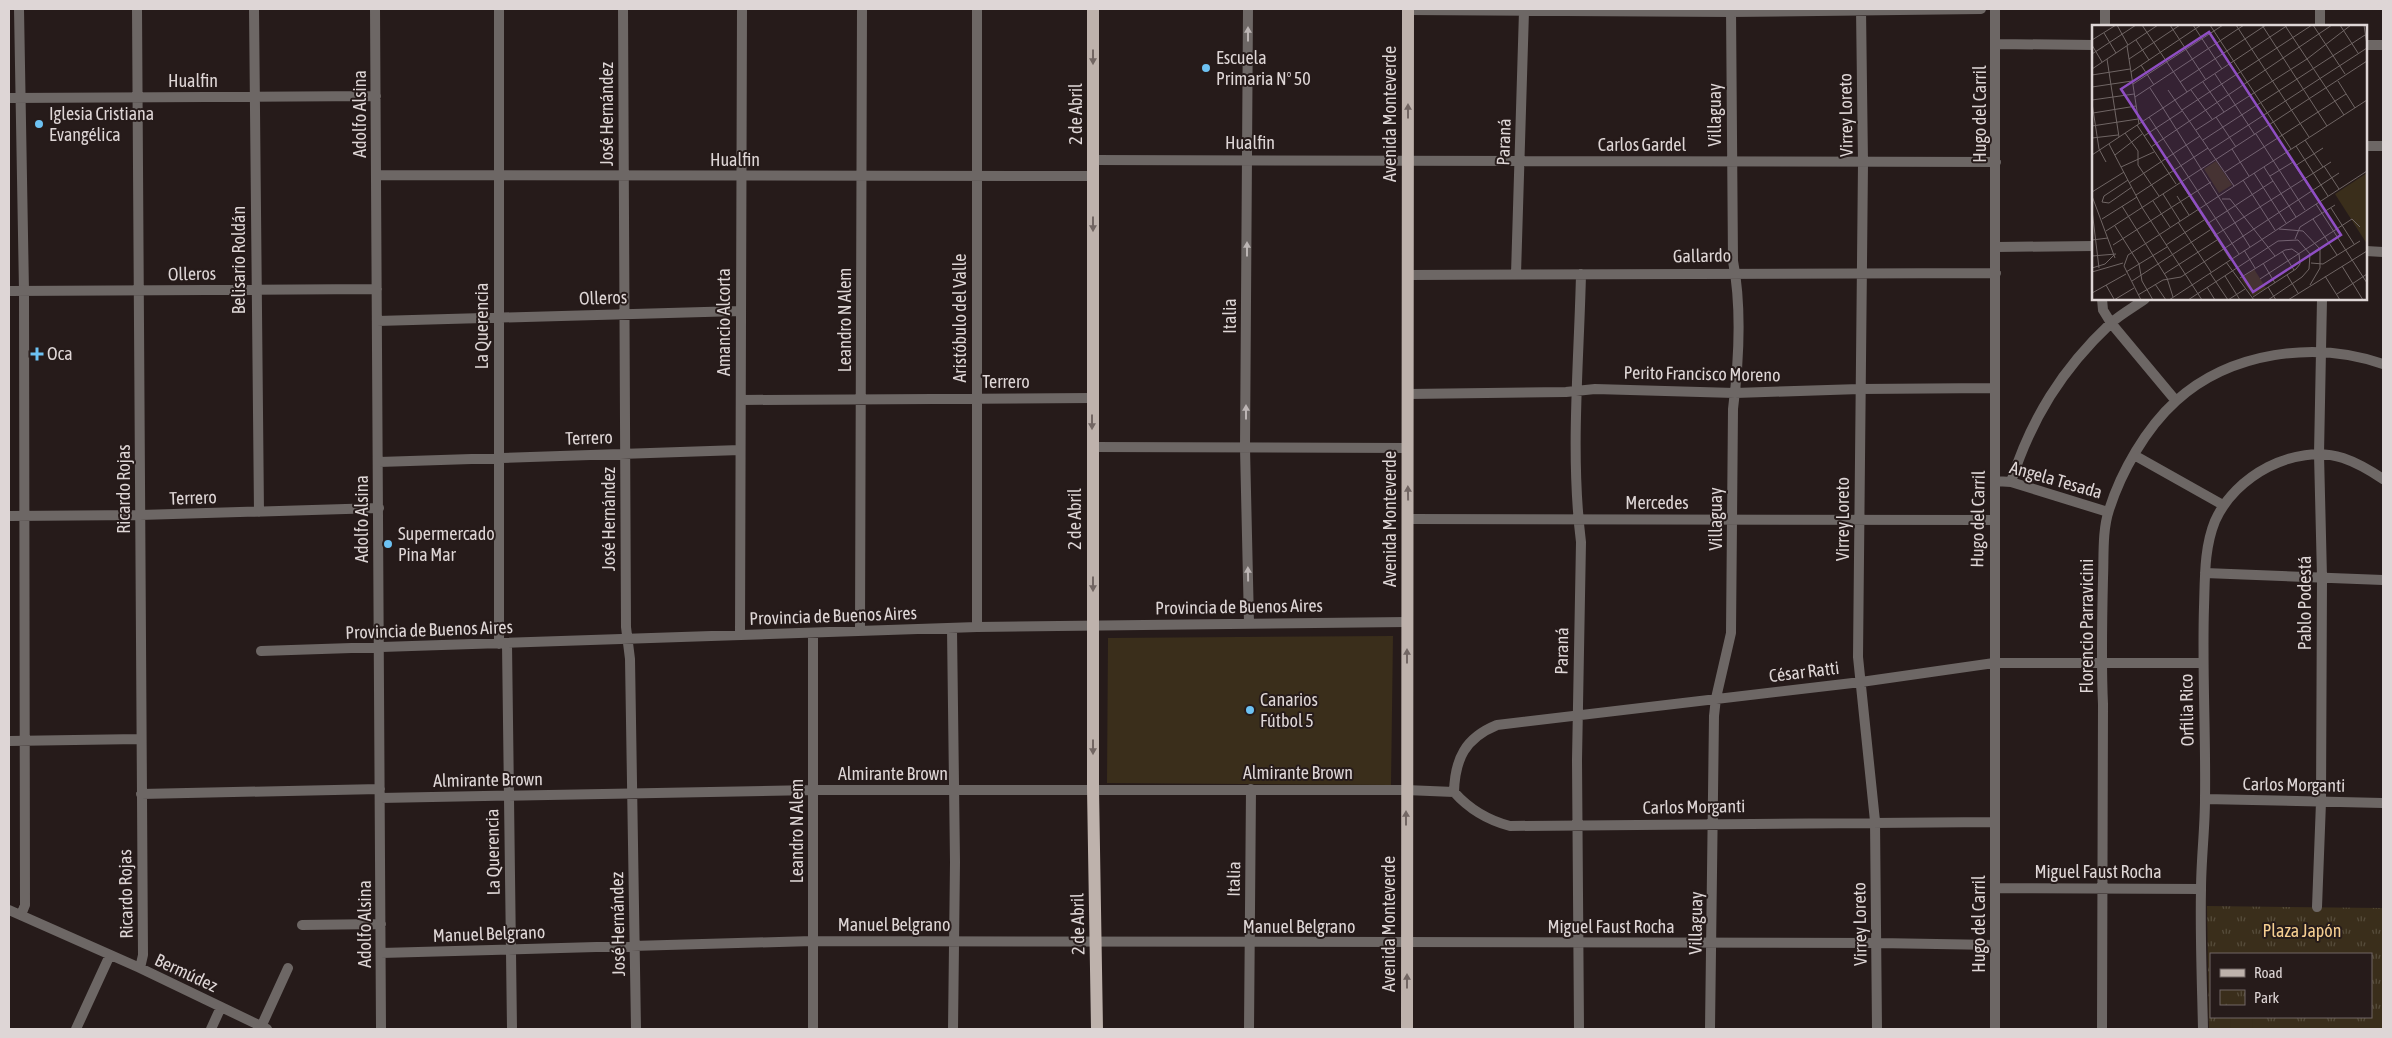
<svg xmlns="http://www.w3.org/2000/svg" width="2392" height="1038" viewBox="0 0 2392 1038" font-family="'Asap Condensed',sans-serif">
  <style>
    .park { fill: url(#park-tufts); fill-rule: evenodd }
    .pitch { fill: #3a2e1b }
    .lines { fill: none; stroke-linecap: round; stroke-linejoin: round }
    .minor { stroke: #6d6765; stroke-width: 10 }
    .major { stroke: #beb2ac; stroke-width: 12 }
    .oneway { fill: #bcb5b4 }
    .oneway2 { fill: #726663 }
    .poi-dot { fill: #6dc2f3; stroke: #261b1a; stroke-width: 2 }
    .labels { text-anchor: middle; stroke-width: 4; stroke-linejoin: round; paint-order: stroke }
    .poi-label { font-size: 18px; fill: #ded6d6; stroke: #261b1a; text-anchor: start }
    .street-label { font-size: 18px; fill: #ded6d6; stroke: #261b1a }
    .park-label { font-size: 18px; fill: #f5ce91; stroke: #261b1a }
    .inset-road { fill: none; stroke: #706665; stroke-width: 1 }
    .view { fill: #8f4ec4; fill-opacity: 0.15; stroke: #8f4ec4; stroke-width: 2.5 }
    .inset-edge { fill: none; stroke: #ded6d6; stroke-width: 2.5 }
  </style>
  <defs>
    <pattern id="park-tufts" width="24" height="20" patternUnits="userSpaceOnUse" patternTransform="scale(1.25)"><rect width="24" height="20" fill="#3a2e1b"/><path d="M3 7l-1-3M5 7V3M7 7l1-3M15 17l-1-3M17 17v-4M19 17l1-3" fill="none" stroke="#564c3b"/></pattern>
  </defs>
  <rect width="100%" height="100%" fill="#261b1a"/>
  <!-- park -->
  <path class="park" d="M 2207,906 L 2383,908 L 2383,1029 L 2209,1029 ZM 2211,954 L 2371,954 L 2371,1017 L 2211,1017 Z"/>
  <!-- pitch -->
  <path class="pitch" d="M 1393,636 L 1391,785 L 1107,783 L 1108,638 Z
    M 2231,1017 L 2253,1017 L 2252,1029 L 2230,1029 Z"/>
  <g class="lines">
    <!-- minor -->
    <path class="minor" d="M 19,9 L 24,291 L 25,905 L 21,915
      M 137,9 L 143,955 L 140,968
      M 254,9 L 259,512
      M 375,9 L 381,1029
      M 499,9 L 499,644
      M 623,9 L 626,627 L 630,659 L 636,1029
      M 1248,9 L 1245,448 L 1249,623
      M 1861,9 L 1863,163 L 1858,657 L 1875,821 L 1877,1029
      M 2320,9 L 2320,26
      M 1408,10 L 1731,12 L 1981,9
      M 2105,26 L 2105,9
      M 1997,44 L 2093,45
      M 2366,45 L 2383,45
      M 9,98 L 376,96
      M 2366,146 L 2383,146
      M 1093,160 L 1996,162
      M 377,175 L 1094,176
      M 1997,247 L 2093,246
      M 2366,251 L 2383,252
      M 1516,274 L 1524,11
      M 1409,275 L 1996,273
      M 9,291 L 377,289
      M 2102,299 L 2103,310 L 2111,323 L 2176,401
      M 377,321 L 740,311
      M 1408,394 L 1566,392 L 1595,389 L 1735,393 L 1860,389 L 1995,388
      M 741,400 L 1092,398
      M 1092,447 L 1407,448
      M 2134,455 L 2223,505
      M 379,462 L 740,450
      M 1995,481 L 2011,482 L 2108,512
      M 2011,482 C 2031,419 2062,369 2111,323 C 2121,314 2134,307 2145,299
      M 9,516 L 140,515 L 379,508
      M 1408,519 L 1994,520
      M 2205,573 L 2383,580
      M 977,627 L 977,9
      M 952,629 L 955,862 L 953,1029
      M 860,631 L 862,9
      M 813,633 L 813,1029
      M 740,635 L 742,9
      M 507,644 L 512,1029
      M 261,651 L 977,627 L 1407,622
      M 9,741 L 140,739
      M 1454,792 C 1455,759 1465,738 1497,725 L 1861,682 L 1994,663 L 2203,663
      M 141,794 L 380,789
      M 380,798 L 813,790 L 1406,790 L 1454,792 C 1470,810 1487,820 1510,826 L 1995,822
      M 2205,799 L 2383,803
      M 1996,888 L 2201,889
      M 2317,907 L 2321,802 L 2322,577 L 2319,454 L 2322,299
      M 9,910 L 140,968 L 267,1029
      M 302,925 L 381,924
      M 381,953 L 813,941 L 1878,943 L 1995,945
      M 261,1027 L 288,968
      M 76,1029 L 110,955
      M 211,1029 L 221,1007
      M 1249,1029 L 1251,789
      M 1579,1029 L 1577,760 L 1581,542 C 1570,453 1579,363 1581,274
      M 1710,1029 L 1714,716 L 1716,698 L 1731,633 L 1733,409 C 1739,361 1742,308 1733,261 L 1731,9
      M 1995,1029 L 1995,9
      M 2102,1029 L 2103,704 C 2101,662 2102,620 2103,578 C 2104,557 2102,531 2109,510 C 2121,472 2146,428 2176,401 C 2230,352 2315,340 2383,364
      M 2203,1029 C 2202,983 2200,936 2201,890 C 2201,860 2205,829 2205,799 C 2206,735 2202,671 2204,607 C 2205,578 2204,548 2215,521 C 2235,476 2294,443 2343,458 C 2358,463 2371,471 2383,479"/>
    <!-- major -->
    <path class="major" d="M 1093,9 L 1093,789 L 1097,1029
      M 1407,1029 L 1408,9"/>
  </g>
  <!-- one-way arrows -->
  <defs><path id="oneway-solid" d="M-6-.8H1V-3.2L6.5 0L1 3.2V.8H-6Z" transform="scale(1.25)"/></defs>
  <g class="oneway">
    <use href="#oneway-solid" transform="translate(1248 34) rotate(-90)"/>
    <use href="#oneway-solid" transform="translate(1247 249) rotate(-90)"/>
    <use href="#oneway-solid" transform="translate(1246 412) rotate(-90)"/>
    <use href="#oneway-solid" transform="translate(1248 574) rotate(-91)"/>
  </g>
  <g class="oneway2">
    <use href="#oneway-solid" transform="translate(1093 57) rotate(90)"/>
    <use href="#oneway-solid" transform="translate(1408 111) rotate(-90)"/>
    <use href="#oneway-solid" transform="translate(1093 224) rotate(90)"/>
    <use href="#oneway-solid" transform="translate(1092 422) rotate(90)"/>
    <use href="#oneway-solid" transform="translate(1408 493) rotate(-91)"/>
    <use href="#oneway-solid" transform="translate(1093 584) rotate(90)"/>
    <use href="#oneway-solid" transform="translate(1407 656) rotate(-90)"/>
    <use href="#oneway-solid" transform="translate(1093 747) rotate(90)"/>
    <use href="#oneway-solid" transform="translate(1406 818) rotate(-90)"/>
    <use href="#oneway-solid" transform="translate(1407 981) rotate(-90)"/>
  </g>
  <!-- markers -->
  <g class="poi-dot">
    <circle cx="1206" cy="68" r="5"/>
    <circle cx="39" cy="124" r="5"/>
    <path d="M34.5 346.5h5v5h5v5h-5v5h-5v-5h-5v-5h5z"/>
    <circle cx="388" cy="544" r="5"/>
    <circle cx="1250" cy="710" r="5"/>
  </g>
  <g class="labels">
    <!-- poi labels -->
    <g class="poi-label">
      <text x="1216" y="64">Escuela<tspan x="1216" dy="21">Primaria Nº 50</tspan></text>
      <text x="49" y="120">Iglesia Cristiana<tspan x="49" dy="21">Evangélica</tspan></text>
      <text x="47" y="360">Oca</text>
      <text x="398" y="540">Supermercado<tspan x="398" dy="21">Pina Mar</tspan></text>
      <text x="1260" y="706">Canarios<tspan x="1260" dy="21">Fútbol 5</tspan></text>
    </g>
    <!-- street labels -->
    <g class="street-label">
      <text x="193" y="87">Hualfin</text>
      <text transform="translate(360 114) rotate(-90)" y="6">Adolfo Alsina</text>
      <text transform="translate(607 114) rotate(-90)" y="6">José Hernández</text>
      <text transform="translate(1076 114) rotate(-90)" y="6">2 de Abril</text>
      <text transform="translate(1390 114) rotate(-90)" y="6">Avenida Monteverde</text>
      <text transform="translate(1980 114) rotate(-90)" y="6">Hugo del Carril</text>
      <text transform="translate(1715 115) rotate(-90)" y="6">Villaguay</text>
      <text transform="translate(1846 115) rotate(-91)" y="6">Virrey Loreto</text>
      <text transform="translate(1504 142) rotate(-88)" y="6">Paraná</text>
      <text x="1250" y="149">Hualfin</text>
      <text x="1642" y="151">Carlos Gardel</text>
      <text x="735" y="166">Hualfin</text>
      <text transform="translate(1702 256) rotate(-1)" y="6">Gallardo</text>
      <text transform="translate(239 260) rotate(-90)" y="6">Belisario Roldán</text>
      <text transform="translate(192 274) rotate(-1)" y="6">Olleros</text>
      <text transform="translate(603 298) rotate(-2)" y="6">Olleros</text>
      <text transform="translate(1230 316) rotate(-90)" y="6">Italia</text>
      <text transform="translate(960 318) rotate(-90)" y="6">Aristóbulo del Valle</text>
      <text transform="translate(845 320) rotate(-90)" y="6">Leandro N Alem</text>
      <text transform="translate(724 322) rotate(-90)" y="6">Amancio Alcorta</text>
      <text transform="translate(482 326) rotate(-90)" y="6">La Querencia</text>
      <text transform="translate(1702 374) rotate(1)" y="6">Perito Francisco Moreno</text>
      <text x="1006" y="388">Terrero</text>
      <text transform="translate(589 438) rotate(-2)" y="6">Terrero</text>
      <text transform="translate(2056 480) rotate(16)" y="6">Angela Tesada</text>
      <text transform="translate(124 489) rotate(-90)" y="6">Ricardo Rojas</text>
      <text transform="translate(193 498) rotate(-2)" y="6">Terrero</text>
      <text x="1657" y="509">Mercedes</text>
      <text transform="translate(362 519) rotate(-90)" y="6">Adolfo Alsina</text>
      <text transform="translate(609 519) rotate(-90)" y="6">José Hernández</text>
      <text transform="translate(1075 519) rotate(-90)" y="6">2 de Abril</text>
      <text transform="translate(1390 519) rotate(-90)" y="6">Avenida Monteverde</text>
      <text transform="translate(1716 519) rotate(-90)" y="6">Villaguay</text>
      <text transform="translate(1843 519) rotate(-90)" y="6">Virrey Loreto</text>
      <text transform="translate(1978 519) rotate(-89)" y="6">Hugo del Carril</text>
      <text transform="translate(2305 603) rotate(-90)" y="6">Pablo Podestá</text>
      <text transform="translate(1239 607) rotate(-1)" y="6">Provincia de Buenos Aires</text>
      <text transform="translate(833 616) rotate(-2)" y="6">Provincia de Buenos Aires</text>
      <text transform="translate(2087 626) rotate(-90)" y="6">Florencio Parravicini</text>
      <text transform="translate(429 630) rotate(-2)" y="6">Provincia de Buenos Aires</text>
      <text transform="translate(1562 651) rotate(-89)" y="6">Paraná</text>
      <text transform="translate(1804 672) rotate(-7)" y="6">César Ratti</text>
      <text transform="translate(2187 710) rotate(-91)" y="6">Orfilia Rico</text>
      <text x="1298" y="779">Almirante Brown</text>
      <text x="893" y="780">Almirante Brown</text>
      <text transform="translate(488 780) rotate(-1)" y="6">Almirante Brown</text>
      <text transform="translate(2294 785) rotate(1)" y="6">Carlos Morganti</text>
      <text transform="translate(1694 807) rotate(-1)" y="6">Carlos Morganti</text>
      <text transform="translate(797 831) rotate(-90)" y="6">Leandro N Alem</text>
      <text transform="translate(493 852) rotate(-91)" y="6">La Querencia</text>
      <text x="2098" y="878">Miguel Faust Rocha</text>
      <text transform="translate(1234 879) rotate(-89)" y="6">Italia</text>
      <text transform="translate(126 894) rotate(-91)" y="6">Ricardo Rojas</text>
      <text transform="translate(1696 923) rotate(-89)" y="6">Villaguay</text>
      <text transform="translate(365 924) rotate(-90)" y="6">Adolfo Alsina</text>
      <text transform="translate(618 924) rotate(-91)" y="6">José Hernández</text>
      <text transform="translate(1078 924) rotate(-91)" y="6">2 de Abril</text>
      <text transform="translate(1389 924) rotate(-90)" y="6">Avenida Monteverde</text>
      <text transform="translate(1860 924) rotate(-91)" y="6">Virrey Loreto</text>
      <text transform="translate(1979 924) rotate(-90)" y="6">Hugo del Carril</text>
      <text x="894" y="931">Manuel Belgrano</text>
      <text x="1299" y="933">Manuel Belgrano</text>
      <text x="1611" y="933">Miguel Faust Rocha</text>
      <text transform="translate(489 934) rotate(-2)" y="6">Manuel Belgrano</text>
      <text transform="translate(186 973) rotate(25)" y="6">Bermúdez</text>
    </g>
    <!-- park labels -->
    <g class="park-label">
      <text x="2302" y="937">Plaza Japón</text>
    </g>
  </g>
  <!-- overview -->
  <g transform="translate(2092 25)">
    <rect width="275" height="275" fill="#261b1a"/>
    <path d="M 275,148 L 275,219 L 243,169 Z" fill="#3a2e1b"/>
    <path d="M 162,244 L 174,263 L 161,271 L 149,254 Z" fill="#3a2e1b"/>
    <path d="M 124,136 L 140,160 L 127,168 L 112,144 Z" fill="#3a2e1b"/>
    <path class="inset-road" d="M 25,0 L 36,20M 50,0 L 95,67M 78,0 L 114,55M 101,0 L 130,44M 118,0 L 199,124M 144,0 L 217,112M 170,0 L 235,101M 221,0 L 253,49M 248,0 L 266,28M 272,0 L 275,20M 194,2 L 252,90M 12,8 L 24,28M 0,15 L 24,0M 44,15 L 57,35M 0,20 L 10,37M 35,21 L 47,99M 0,29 L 44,0M 15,34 L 27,112M 37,34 L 88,0M 49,40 L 62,60M 0,44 L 66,0M 39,47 L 109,0M 123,49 L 163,110M 0,50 L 38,44M 246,56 L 263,83M 88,57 L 174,0M 111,57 L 132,87M 41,59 L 131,0M 0,62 L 40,56M 58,63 L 71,83M 76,65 L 142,161M 99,65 L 120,94M 43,72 L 152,0M 0,75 L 42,69M 0,78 L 7,124 L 14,137M 71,83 L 158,222M 90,85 L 220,0M 1,88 L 44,81M 57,92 L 147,229M 124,92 L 144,122M 45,100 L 84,159M 0,101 L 46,94M 104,105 L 215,34 L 259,0M 33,108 L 46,126 L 46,140 L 67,171M 164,109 L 213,185M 52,111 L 90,86M 0,113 L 26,110M 111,115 L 273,10M 213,115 L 231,142M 17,119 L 51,184 L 110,275M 204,121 L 236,171M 59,122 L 240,0M 140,124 L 157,151M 118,125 L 275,23M 194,127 L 227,177M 0,130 L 196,0M 23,130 L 50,109M 203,141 L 231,123M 232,141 L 247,164M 29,142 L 62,127M 172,142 L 204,192M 133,147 L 254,69M 162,148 L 194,198M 178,151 L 201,137M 151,155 L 183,205M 37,158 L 108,111M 89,158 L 138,234M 0,167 L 32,147M 71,169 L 88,196M 44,170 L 116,123M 0,171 L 23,233M 85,171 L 97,190M 130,174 L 138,174 L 183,231M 61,176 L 78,202M 10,177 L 12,171 L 36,155M 10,177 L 17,178 L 40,162M 224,179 L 275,258M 30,181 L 75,253 L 81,272M 239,183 L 262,219M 0,185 L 7,243M 10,194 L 45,172M 221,194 L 245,230M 86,197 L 119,247M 115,199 L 181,156M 23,201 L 47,239 L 50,256 L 61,275M 187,204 L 211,206 L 228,224 L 228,243 L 218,260M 14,206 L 275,36M 122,211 L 239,137M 203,214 L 208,202 L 243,180M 0,215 L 16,213M 21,220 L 119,157M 74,220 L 112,195M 152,225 L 163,243M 190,226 L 202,245M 0,231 L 24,229M 134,237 L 162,275M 171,238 L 183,258M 219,238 L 231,239 L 268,216M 250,241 L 271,275M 0,243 L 13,239 L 22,230M 0,247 L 31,238M 34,247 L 75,222M 118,248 L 136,275 L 153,264M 72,249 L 125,215M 195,250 L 206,268M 133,251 L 148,275M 233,251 L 248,275M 148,253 L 193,225 L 200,224 L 207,229 L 208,239 L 204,244 L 161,272M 168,254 L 260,194 L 268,202M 40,256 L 118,205M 63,259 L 74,275M 14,260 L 22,274M 115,262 L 123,275M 176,262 L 184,275M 0,268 L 34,249M 245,269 L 275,249M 46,270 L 71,255 L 89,252 L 247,148M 22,275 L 42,263M 49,275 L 32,241 L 36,230 L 275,75M 77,275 L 275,146M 96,275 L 186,216 L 206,215 L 218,229 L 217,244 L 210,252 L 176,275M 196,275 L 275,226"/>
    <path class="view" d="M 117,7 L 249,210 L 161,267 L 29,64 Z"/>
    <rect width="275" height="275" class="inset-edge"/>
  </g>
  <!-- border -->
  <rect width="2392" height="1038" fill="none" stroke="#ded6d6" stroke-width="20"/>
  <!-- legend -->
  <rect x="2210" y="953" width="162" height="65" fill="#261b1a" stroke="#706665"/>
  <rect x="2220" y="969" width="25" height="8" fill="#beb2ac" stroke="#706665"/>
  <text x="2254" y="978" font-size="15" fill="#ded6d6">Road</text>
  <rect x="2220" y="990" width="25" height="15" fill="url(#park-tufts)" stroke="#706665"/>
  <text x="2254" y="1003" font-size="15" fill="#ded6d6">Park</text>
</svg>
